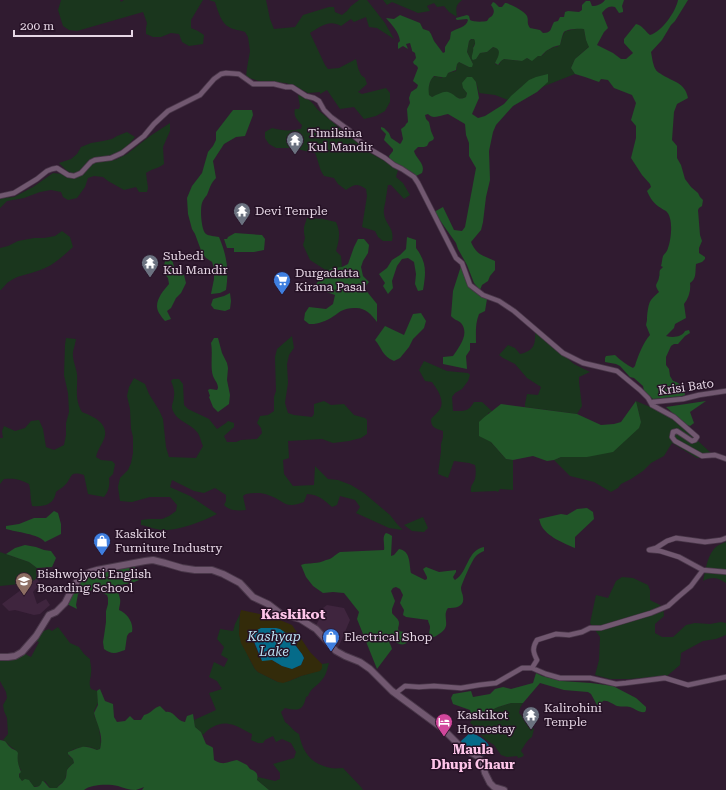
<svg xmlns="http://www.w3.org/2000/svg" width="726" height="790" viewBox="0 0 726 790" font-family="'Roboto Serif',serif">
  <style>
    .built { fill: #3f253e }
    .green { fill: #1a361d }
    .forest { fill: #215628 }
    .sand { fill: #332b0a; fill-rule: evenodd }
    .water { fill: #056b89 }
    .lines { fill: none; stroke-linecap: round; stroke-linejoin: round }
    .minor-casing { stroke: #493749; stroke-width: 6 }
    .tertiary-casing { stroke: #493749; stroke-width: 8 }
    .minor { stroke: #715870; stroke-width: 4.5 }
    .tertiary { stroke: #715870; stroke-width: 6 }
    .labels { text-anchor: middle; stroke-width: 3; stroke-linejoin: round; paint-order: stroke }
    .poi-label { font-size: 12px; fill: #e6d7e5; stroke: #261226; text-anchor: start }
    .street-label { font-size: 12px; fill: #e6d7e5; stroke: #261226 }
    .water-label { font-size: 13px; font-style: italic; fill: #bae2f4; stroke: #261226 }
    .neighbourhood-label { font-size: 13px; font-weight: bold; fill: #fec5e9; stroke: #261226 }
    .quarter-label { font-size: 14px; font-weight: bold; fill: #fec5e9; stroke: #261226 }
  </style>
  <rect width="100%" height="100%" fill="#301b30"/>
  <!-- built -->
  <path class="built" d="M 37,578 L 40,584 L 33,592 L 37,604 L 46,599 L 50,605 L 40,614 L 34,615 L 15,610 L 9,611 L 2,604 Z
    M 327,605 L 344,608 L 350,620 L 339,646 L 337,648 L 315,627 L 321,616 L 323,608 Z"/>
  <!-- green -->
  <path class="green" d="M 61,0 L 120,0 L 121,2 L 124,0 L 203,0 L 191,20 L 191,28 L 198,31 L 204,35 L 203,44 L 189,46 L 182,42 L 179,34 L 171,33 L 161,37 L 153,37 L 146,34 L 146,28 L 147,23 L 143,12 L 77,31 L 69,30 L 63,26 L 58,10 Z
    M 209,0 L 266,0 L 270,19 L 274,29 L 295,27 L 303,15 L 329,7 L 334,7 L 335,12 L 342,15 L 347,11 L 351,6 L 359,0 L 367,0 L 385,23 L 394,39 L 377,28 L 369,27 L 366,17 L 354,22 L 351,19 L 341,26 C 329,19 320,27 310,33 L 325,65 L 328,69 L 339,68 L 356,59 L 358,68 L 361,75 L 365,78 L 367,84 L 358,92 L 362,94 L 386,88 L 390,93 L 390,102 L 385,111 L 376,116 L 364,119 L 354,107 L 340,109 L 327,90 L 320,94 L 320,92 L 308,93 L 295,86 L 286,83 L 259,81 L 246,77 L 247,68 L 250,51 L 248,37 L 245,32 C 240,30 233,30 229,27 C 221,23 218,11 215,2 Z
    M 383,0 L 462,0 C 455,6 456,8 457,17 L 449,12 L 444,6 L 437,7 L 434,3 L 427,6 L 430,11 L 418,13 L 392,2 L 387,5 Z
    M 581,28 L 584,29 L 586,40 L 590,46 L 575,59 L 571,68 L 575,74 L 542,87 L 548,82 L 522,86 L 508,100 L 495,95 L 479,93 L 476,82 L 463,88 L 467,92 L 466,97 C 459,101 454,96 448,92 L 432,97 L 428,95 C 428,88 429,82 433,77 L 437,76 L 441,78 L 448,73 L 456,71 L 457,67 L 456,64 L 459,62 L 469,67 L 473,64 L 467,52 L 469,41 L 472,39 L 474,39 C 477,43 474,44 473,48 C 473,51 474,52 472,55 L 474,60 L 477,57 L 480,53 L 487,52 L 493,47 C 503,49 499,57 495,63 L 496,65 L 499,65 L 501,61 L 504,59 L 521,61 L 527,58 L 530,60 L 538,56 L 543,55 L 546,51 L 554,47 L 557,47 L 561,43 C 561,40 563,33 566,31 Z
    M 298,95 C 308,97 313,103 318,110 L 370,153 L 385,161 L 398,170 L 396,177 L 403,183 L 410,195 L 404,199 L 391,185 L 388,185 C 387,189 387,193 386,197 C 386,203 383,208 384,214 C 385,224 395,228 392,241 L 383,241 L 378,237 L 375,231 L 362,227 L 367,196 L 366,189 C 357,183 355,184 346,190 L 338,184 L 334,178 L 324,176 C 319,169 319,162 315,153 L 292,148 L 276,148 L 269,144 L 265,138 L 265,132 L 272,128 C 282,131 291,131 301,129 L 302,125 C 297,120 293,116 295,109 L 299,109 L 300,106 L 299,101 Z
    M 170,123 L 170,131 L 163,147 L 164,164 C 158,169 153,168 146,173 L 148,188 L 147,192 L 139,192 L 136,187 L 124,190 L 108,181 L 103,177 L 94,176 L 88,178 L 85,187 L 77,198 L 68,200 L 63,197 L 61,192 L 51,190 L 40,192 L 24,198 L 7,201 L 0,208 L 0,198 L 14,197 L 33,187 L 53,173 L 63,174 L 72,177 L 97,161 L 115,160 L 127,154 L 150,136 Z
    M 127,132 L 135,137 L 125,149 L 113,155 L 93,158 L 88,161 L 79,172 L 74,174 L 67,171 L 59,163 L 71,159 L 77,154 L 81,147 L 91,143 L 103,141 L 112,139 L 117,136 Z
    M 307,218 L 323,219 L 336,222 C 341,233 339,240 336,251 L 341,256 L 342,267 L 332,268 L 327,271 L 310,260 L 303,245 L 305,238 L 304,233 L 304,227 Z
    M 62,231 L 70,237 L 73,247 C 64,255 55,264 45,268 C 33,274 20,274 10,281 C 6,283 4,287 1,290 L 0,290 L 0,248 L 8,246 L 18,241 L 34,238 L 44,238 L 55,236 Z
    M 535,332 L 552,345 L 574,364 L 590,372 L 579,377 L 579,382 L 582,406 L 577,414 L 525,407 L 525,404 L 527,394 L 538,395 L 541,387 L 527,378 L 515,364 L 503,358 L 499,355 L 508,345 L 515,348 L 520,354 C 533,351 536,345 535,332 Z
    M 292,336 L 294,348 L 289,355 L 287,364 L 288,383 L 285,403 L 288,413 L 294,415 L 312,417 L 314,414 L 314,404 L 324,401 L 331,405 L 344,404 L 354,415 L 365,418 L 367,420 L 367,434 L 361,438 L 349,441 L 333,443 L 322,439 L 288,441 L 289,458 L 283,460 L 284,474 L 293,486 L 314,485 L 315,466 L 328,479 L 338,480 L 351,485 L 364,493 L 390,515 L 397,524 L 403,530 L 389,528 L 356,513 L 360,507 L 355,500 L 340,496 L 337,505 L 332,507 C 323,499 319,495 307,494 L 304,502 C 284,510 284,500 268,495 C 261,492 253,493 246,494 L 243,496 L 246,510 C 239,511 229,511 224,505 L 226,501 L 226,495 L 215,488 L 204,493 L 194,491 L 172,480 L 170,487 L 190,496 L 217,514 C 201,522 181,530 163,530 C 156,530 148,526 141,525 L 141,520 L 149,519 L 162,519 L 169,516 L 176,511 L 177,505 L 170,497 L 150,497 L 132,502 L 120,501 L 118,487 L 120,478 L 128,470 L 131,463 L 133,453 L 133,437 L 131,429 L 130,409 L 127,396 L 129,387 L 134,378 L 145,384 L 149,394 L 159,410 L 163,419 L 166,447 L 169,457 L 196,458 L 203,446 C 201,442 200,435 197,432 C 191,424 177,421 173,411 C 170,406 174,402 174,396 C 175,391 173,386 171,381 L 173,379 L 179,379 L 183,384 L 184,405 L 188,409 L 209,419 L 217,429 L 226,423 L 228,421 L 234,423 L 234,427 L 224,436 L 227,442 L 236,442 L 241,440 L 257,439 L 262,433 L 261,428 L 257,423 L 260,416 L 268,415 L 274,411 L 274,397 L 276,391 L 275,357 L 277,349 Z
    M 66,338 L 76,339 C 75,345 74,347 73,352 C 72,359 76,367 77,374 C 78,389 74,398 82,412 C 93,416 110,424 104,439 C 101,446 98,449 96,457 L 101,460 L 112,461 L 115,464 L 113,474 L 109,478 C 110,485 109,491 104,497 L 88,494 L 84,475 C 68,470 73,478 64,486 C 62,488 58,490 56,492 C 54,505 44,507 32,506 C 30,498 31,491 29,484 C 20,479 14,478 4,479 L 0,484 L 0,438 L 3,438 L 2,431 L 4,426 L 15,431 L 25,428 L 31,421 L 39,420 L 43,429 L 46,447 L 54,450 L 64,445 L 66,435 L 66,423 L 69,412 L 68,393 L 64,375 L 65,345 Z
    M 424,361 L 447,371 L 468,373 L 470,375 L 468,381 L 462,389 L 455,393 L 452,397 L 453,411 C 465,411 468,412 474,402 L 482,402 L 493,412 L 488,413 L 491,442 L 506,459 L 513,460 L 513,490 L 500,489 L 498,492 L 496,491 L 471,492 C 470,486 473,484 475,479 C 476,474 476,469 475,465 L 469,463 L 454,461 L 448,478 L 438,474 L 441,451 L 441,444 L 443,437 L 443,431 C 435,428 431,428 431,419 C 434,416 438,412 440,409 C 445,400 437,389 432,382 L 425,381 L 419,370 Z
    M 636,401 L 655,409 L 672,417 L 711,453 L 707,458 L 697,458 L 672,443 L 664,456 L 651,463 L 643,471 L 631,479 L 621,484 L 618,488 L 611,492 L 594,482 L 570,476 L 554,460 L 561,457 L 587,457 L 641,422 Z
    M 423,517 L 428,528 L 424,532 L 412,531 L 404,525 Z
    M 726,542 L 726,583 C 717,578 713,576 703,581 C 706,569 707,554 717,546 C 720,544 723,543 726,542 Z
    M 0,552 L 29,562 L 37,568 L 36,572 L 37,578 L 30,583 L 0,586 Z
    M 622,577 L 633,578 L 648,585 L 650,590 L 650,600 C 659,605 664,604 664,616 L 655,624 L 655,633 L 662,637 L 673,637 L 686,625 L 695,623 L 710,624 L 721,622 L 726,623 L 726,635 L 716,639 L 703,641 L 681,653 L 680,665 L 667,676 L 629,679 L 610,679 L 595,675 L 599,660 L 600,637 L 590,623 L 596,595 L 608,598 L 616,581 Z
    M 240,614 L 239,634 L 250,660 L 255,669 L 258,672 L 278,682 L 289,681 L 301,676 L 317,671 L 322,668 L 322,664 L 329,663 C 327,670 326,676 321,681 C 316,687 311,688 308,696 L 306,697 C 303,711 298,711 285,708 L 281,712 L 285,722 C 291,726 292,730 299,734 C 303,753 311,764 331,768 C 335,769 339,768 343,768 L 361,787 L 363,790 L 269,790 L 257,780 L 258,777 L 275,781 L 280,779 L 280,773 L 273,764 L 294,758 L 296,752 L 291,743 L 282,739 L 276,742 L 273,736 L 265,740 L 263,743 L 258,743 L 251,740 L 252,734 C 245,731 237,725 229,724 C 219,722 209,728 203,735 L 201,732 L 195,727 L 194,720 L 216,710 L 209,693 L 222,689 L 217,681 L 209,677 L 214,662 L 224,667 L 228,659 L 221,655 L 224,647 L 217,639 L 220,629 L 233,631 L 235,624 Z
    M 58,627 L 70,643 L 79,647 L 84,654 L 90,659 C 90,663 92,668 91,673 C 91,679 88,682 91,689 L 97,691 L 98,703 L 94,711 L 94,715 L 99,727 L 101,745 L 99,750 C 95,750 92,747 89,747 C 81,746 75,749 68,752 L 69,756 L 73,759 L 74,763 L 70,766 L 67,770 L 65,781 L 59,785 L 57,788 L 50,788 L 45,781 L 39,786 L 33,787 L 30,781 C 24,781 20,782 19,776 L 21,770 C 18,766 16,759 18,755 C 16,748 14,750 10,746 C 7,744 7,742 3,740 L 8,734 L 7,718 L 4,711 L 3,705 L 7,698 L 6,692 L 0,681 L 0,660 L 24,652 L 27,655 L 31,657 L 39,642 L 34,640 L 41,632 L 49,629 L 52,631 Z
    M 511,703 L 523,703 L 520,708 L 519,713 L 534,729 L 532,737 C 527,740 524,746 521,751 L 524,755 L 522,757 L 518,758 L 517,756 L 507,757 L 501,755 L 494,745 L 485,739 L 479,733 L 472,731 L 473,725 L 470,723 L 472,719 L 498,707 Z"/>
  <!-- forest -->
  <path class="forest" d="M 605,0 L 624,0 L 622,6 L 623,10 L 623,12 L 619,13 L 615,7 C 609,5 605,9 602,13 L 608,28 L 604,32 L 597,45 L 613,53 L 621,59 L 626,59 L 633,53 L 624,43 L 624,39 L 636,24 C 643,26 644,30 650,35 C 662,32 676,11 678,0 L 688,0 L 675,21 L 671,25 L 662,40 L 651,52 C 652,57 653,66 656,70 C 656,71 661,74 661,74 C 673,82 685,82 688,98 L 677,104 L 674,112 L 672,140 L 677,146 L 677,158 L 681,165 L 685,179 L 691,187 L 698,193 L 700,197 L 703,200 L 702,206 L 699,208 L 698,210 L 700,235 L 702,241 L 699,248 L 699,253 L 705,257 L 705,259 L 702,262 L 696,264 C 695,271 697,279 690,283 C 691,290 689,298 684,304 L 686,318 L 675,324 L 674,328 L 666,336 C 673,338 682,337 685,331 L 689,330 L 690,333 L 685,336 L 678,344 L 674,344 L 671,346 L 666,357 L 666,365 L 669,369 L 670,376 L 673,381 C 680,382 684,389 685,395 L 682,396 L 653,399 L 644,391 L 643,386 L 634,378 L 630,377 L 620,366 L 616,364 L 605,362 L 605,358 L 606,356 L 615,355 C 620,360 627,365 633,368 L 635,366 C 637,358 644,341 650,335 L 646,325 L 647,320 C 647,315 648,304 651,300 C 653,297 656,295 659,292 C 653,283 658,285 659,277 C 660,275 659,273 660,270 L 663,267 L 661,266 C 662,263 662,259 663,256 C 665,253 667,252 668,248 C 671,240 674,218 666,211 C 664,210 662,209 661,208 C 654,204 650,198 647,191 L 651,187 L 650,184 L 642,175 L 631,158 L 636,138 L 636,126 L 631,120 L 636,103 L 632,95 L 614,88 L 608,80 L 601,79 L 599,82 L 585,77 L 575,74 L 571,68 L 575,59 L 589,47 L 586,40 L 584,29 C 580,28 566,29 564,32 C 562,35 561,42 560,45 L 553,47 L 546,51 L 541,56 L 538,56 L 532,61 L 527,58 L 522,61 L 504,59 L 501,61 L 498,65 L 495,63 C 498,57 503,49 493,47 L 487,52 L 480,53 L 476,59 L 473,60 L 472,59 C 471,55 474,52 473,48 C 475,45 476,42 474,39 L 471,39 L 469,41 L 467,52 L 473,64 L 472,67 L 469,67 L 459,62 L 457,64 L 456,70 L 448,73 L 446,77 C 441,78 439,76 434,76 C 429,81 428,88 429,95 L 432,97 C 437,95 443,91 448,92 C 456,94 457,102 466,97 L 467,93 L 463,88 L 462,83 L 467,77 L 472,77 L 476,82 L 479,98 L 472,114 L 478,118 L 485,116 L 504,104 L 511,96 L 529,80 L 536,77 L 548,74 L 548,82 L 537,92 L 513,106 L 496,125 L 493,132 L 489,151 L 490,180 L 486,197 L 483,222 L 481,230 L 471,242 C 477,256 483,255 495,261 L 495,270 L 490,276 L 488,281 L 482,285 L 480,290 L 474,283 L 467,265 L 458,249 L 456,243 L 434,212 L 443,207 L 454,230 L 462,231 L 465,227 L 476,168 L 469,156 L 469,143 L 466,135 L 465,124 L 448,114 C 441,115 433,120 428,114 L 425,115 L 426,119 L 429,122 L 431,131 L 434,138 L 433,140 L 429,142 L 427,146 L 424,147 L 418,147 L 414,151 C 416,159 426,164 422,173 L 416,176 L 413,173 L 390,160 L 389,156 L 393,151 L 393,149 L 384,140 L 386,134 L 381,129 L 381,127 L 384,128 L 389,133 L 391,138 L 400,144 L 401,143 L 403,139 L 401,129 L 405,126 L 406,124 L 408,122 L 407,109 L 410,103 L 409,98 L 411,92 L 417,88 L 418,85 L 413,81 L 418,68 L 417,66 L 414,64 L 413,62 L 416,58 L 415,53 L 412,51 L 412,50 L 410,43 L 406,44 L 408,49 L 403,46 L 398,49 L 398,43 L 400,41 C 399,32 392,25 386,18 L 394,19 L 400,15 L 420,23 L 423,29 L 429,31 L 431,34 L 434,41 L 443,53 L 445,52 L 445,47 L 450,39 L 451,32 C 457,28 466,28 468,20 L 467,19 L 457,20 L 456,19 L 456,18 L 467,15 L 469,16 L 470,20 C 473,22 483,22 487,21 L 489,18 L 492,16 C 495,12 494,9 491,5 L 493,2 L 495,3 L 499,7 L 502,7 L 505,3 C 509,3 525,11 527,16 C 529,21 526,22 530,28 L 540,30 L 543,33 C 552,33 550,29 554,22 L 558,21 L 560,17 L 564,17 L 565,12 L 568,11 L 579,12 L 582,10 L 582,5 L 586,1 L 590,1 L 592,6 C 597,6 602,4 605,0 Z
    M 233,110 L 252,110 L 253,115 L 245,136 L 236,137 L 224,144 L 213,161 L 216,178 C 210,184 210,188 207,195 C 205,197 203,200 202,203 C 200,209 201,230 206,234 C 209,236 215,236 219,237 C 227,256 229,270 226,290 L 220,293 L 211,294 L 214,279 L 214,268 L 212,262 L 206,258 L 202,253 L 195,234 L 192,229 L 188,214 L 187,198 L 192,186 L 202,173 L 208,152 L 213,146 L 216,140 L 216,132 Z
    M 235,233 L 262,235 L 265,239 L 264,250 L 254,252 L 234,252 L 234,248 L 227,248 L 224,239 L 227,239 L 228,237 Z
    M 407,237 L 416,240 L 416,248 C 427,263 426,272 423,290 L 418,291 L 415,284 L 416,274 L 414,262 L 408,258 L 402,259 L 397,266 L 392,281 L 393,288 L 388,294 L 383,286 L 385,283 L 379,274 L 387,268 L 392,260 L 400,255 L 406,249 Z
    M 358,239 L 364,239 L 369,245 L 368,253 L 363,261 L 361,267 L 363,276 L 369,282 L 364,288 L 377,304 L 377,322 C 371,314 365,307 354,308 C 349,308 345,309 341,311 C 334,316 327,321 319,323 C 316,324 312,324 309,324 L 304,320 L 305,313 L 309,307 L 326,309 L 333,304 L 335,295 L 315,288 L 316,284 L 327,271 L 332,268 L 342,267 L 348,264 L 354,247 Z
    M 171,254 C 173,261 173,266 176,271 L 182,273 L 184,275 L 186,283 L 181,293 L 176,298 L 171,308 L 167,311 L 171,319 L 165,321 C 163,319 161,316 159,313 C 153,303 162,292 169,284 L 168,278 L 164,273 L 164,265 L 166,258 Z
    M 461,266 L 468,286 L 480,296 L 487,299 L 485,311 L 479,314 C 475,324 476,333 476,343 L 470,343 L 470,350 L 466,356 L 467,369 L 443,364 L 443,357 L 453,356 C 459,347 470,334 461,323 C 458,320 454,320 451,316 L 453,291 Z
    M 230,293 L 231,301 L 230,309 L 225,311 L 214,309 L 211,305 L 213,299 L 224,296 Z
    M 421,313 L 426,321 L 424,328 L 413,339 L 409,347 L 400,358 L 394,361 C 382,356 382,348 375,340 L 385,326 L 404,335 L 413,314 Z
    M 214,338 L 218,338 L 222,353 L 227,363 L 228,368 L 227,380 L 230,395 L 229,404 L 218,412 L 213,407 L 209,397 L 210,396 L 208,390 L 210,389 L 217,390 L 218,388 C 218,383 215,381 213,376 C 210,367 213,353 211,343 Z
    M 636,401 L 641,422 L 639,428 L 613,452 L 587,457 L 561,457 L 554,460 L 547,461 L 533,456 L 513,460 L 506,459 L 491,442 L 479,436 L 479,422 C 486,415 494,410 501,404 L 577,414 L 601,425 L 614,424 L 621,422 Z
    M 706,401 L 690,412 L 694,423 L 690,426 L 685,424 L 666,407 Z
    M 587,508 L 593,512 L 594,519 L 575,537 L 575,548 C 565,544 546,536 541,525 C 540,523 540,521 539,519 L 561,514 L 567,515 L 577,509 Z
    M 54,511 L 58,513 L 61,524 L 61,534 L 45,542 C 39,534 16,532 6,529 L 6,526 L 19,524 L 34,518 L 46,518 Z
    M 386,533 L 389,534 L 392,536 L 391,556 L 394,555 L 399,549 C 411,551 409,564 411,573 L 425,580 L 427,579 L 427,577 L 423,569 L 426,567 L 439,572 L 456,570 L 456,572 L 453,577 L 454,579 L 455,580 C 468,572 467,550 484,547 L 484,551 C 481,552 478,554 476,556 C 472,560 462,583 461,588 C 461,592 463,594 463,597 C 465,607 455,608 448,608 C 441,617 453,626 439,634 C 436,636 434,638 430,637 C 428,633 430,631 430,627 C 430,625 428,622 428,620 L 406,617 L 403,615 L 404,610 L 400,603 L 403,595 L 400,589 L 396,587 L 393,588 L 391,591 L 395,601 L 392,609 L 392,613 C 394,616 399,619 399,623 C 399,627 397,628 399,631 L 409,633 L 410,635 C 409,645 402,647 394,641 L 389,642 L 391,646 L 392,649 L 377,669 L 357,619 L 359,612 L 344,593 L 333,592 L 323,593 L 313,586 L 306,577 L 301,565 C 305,563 309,564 314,563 C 318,563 322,562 326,560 C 333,559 334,555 340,552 L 384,550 C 385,544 382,539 385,534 Z
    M 25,545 L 36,547 L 44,550 L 51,551 L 56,558 L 52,567 L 37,568 L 29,562 L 6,554 L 15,548 Z
    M 135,565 L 134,573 L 139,580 L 132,583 L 120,585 C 116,592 119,592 120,599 C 121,602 119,607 119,610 C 127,613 134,623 132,632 L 129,633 L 127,636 L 125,650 C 117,653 112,655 104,649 L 103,642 L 104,636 L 106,622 L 106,611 L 108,604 L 108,598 L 107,595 L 98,591 L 95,590 L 86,591 L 78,594 L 76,605 L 77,609 L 67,604 L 81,578 L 94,572 Z
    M 536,673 L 542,676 L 561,681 L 591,683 L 613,686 L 636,698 L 646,707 L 646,710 L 645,712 C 639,713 636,709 630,707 C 626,706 622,707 617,706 C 612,704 608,700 603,701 L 600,704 L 597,705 L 591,694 L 588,692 L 564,690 L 540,683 L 523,703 L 511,703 L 498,707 L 472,719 L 470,710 L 453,704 L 451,698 L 453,694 L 471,691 L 473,697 L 490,694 L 495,689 L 503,687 L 511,689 L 533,683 Z
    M 100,689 L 105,701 L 113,704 L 114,717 L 117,722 L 125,721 L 130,716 L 134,720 L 141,720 L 144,715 C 151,714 154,707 160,706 L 166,712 C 174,710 176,721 185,722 L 187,716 L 193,714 L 195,727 L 201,732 L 206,744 L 212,747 L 213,748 L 214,760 C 224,766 226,762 237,760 L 247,765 L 250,769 C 255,771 259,773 257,780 L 269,790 L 142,790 L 144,787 C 142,788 138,789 136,790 C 129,790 124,788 118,786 C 109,784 91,784 84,790 L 0,790 L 0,740 C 8,741 5,743 10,747 C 13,750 16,749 18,753 C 17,761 18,764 21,772 L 19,774 L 19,777 L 22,781 L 25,779 L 29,780 L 34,787 C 38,787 41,786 42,781 C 45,781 47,786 50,788 L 57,788 C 59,785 62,784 64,781 C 67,778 66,774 67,770 C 69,767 71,765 74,763 L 73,759 L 68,754 L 68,752 C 82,747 82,744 97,750 L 100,749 C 104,735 97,725 94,713 L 98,705 L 97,691 L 98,690 Z"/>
  <!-- sand -->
  <path class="sand" d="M 241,610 L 264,615 L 267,618 L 275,618 L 292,625 L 310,652 L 322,664 L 322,668 L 320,671 L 301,676 L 289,681 L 283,683 L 278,682 L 258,672 L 255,669 L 241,643 L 239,634 L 240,614 ZM 276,628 C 288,631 295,644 302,654 L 304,658 L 301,665 L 294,668 L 290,668 L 282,666 L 272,660 L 261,660 C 258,652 251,641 254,632 Z"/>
  <!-- water -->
  <path class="water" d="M 261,628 L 276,628 L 280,629 L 286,633 L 302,654 L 304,658 L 301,665 L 292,669 L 282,666 L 272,660 L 262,661 L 253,639 L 253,635 L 255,631 Z
    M 471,732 C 478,736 490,741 490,750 C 489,752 488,754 485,755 C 479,758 465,748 461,743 L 461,741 Z"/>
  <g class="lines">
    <!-- minor casing -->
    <g class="minor-casing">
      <path id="minor" d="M 0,196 L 14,193 L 37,179 L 47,171 L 52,169 L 57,168 L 68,175 L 74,176 L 81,173 L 91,162 L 95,160 L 111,158 L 122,153 L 144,136 L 154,124 L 168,111 L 200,95 L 214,79 L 221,74 L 226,73 L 239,74 L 253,84 L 274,84 L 286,87 L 292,87 L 306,96 L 314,98 L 319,101 L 324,110 L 331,117 L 350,131 L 355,137 L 368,148 L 385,158 L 394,165 L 402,169 L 414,177 L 418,183 L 456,258 L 462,263 L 470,285 L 483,295 L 499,301 L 514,311 L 563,353 L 583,363 L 617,371 L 640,390 L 648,398 L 652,405 L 674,417 L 697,437 L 695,440 L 692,441 L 677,431 L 673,432 L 672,437 L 675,441 L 702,456 L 715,455 L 726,459
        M 652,405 L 653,402 L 683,399 L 699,395 L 726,391
        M 726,538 L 721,540 L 705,542 L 676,538 L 667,541 L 656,548 L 649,550 L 660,551 L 679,557 L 703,570 L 726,572
        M 532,668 L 537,660 C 533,652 532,648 537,640 L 556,634 L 569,635 L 582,632 L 590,628 L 601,628 L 651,613 L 668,606 L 678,597 L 691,586 L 703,570
        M 396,693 L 405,686 L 419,687 L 434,686 L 461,688 L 479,685 L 496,683 L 522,668 L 532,668 L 546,674 L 560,678 L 590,678 L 616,684 L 626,683 L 665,678 L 688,685 L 726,677"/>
    </g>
    <!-- tertiary casing -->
    <g class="tertiary-casing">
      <path id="tertiary" d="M 0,657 L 8,657 L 15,656 L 22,652 L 36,636 L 49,615 L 56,612 L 65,603 L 72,589 L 80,577 L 90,572 L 97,570 L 145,561 L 153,560 L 165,563 L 182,568 L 195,570 L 212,570 L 223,574 L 240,583 L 253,597 L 268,604 L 281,614 L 300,619 L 311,626 L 316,629 L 336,651 L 345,656 L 360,662 L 370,669 L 392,691 L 442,728 L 461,747 L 477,756 L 482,761 L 485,773 L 490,783 L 494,787 L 504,790"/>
    </g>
    <!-- minor -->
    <use href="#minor" class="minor"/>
    <!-- tertiary -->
    <use href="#tertiary" class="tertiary"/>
  </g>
  <!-- icons -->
  <defs>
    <g id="temple-pin" transform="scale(0.9)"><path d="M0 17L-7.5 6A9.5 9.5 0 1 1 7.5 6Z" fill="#6b7280" stroke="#261226"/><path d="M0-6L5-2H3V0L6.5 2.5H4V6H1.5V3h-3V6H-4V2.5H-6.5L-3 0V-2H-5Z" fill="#fff"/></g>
    <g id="supermarket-pin" transform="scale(0.9)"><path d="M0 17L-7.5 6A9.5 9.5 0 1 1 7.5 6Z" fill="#3f7fe0" stroke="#261226"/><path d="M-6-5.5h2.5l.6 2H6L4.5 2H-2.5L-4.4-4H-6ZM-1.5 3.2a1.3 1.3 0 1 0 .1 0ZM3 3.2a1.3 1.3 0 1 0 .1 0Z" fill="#fff"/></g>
    <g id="shop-pin" transform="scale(0.9)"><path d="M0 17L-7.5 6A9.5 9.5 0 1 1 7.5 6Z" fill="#3f7fe0" stroke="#261226"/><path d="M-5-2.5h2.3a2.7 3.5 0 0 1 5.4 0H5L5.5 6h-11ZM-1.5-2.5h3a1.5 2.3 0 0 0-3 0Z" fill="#fff"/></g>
    <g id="school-pin" transform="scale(0.9)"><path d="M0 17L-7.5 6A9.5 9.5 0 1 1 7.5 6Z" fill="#8d6e63" stroke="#261226"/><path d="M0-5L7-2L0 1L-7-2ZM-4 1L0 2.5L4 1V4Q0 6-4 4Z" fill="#fff"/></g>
    <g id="hotel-pin" transform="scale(0.9)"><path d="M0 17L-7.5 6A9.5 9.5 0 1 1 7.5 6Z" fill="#d1479c" stroke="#261226"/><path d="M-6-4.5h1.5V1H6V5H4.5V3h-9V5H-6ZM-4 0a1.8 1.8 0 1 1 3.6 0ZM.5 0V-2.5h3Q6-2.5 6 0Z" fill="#fff"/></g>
  </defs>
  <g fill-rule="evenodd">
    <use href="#temple-pin" x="295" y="140"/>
    <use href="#temple-pin" x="242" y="211"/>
    <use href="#temple-pin" x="150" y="263"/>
    <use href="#supermarket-pin" x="282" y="280"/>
    <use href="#shop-pin" x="102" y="541"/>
    <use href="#school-pin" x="24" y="581"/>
    <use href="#shop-pin" x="331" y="637"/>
    <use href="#temple-pin" x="531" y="715"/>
    <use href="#hotel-pin" x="444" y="722"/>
  </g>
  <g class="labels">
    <!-- poi labels -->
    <g class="poi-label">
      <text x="308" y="137">Timilsina<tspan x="308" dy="14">Kul Mandir</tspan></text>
      <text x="255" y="215">Devi Temple</text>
      <text x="163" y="260">Subedi<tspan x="163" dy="14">Kul Mandir</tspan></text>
      <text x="295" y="277">Durgadatta<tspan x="295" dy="14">Kirana Pasal</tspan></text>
      <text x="115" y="538">Kaskikot<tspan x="115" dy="14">Furniture Industry</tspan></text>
      <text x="37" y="578">Bishwojyoti English<tspan x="37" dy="14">Boarding School</tspan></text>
      <text x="344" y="641">Electrical Shop</text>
      <text x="544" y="712">Kalirohini<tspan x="544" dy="14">Temple</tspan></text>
      <text x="457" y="719">Kaskikot<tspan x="457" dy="14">Homestay</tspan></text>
    </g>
    <!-- street labels -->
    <g class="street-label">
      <text transform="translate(686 387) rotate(-8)" y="4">Krisi Bato</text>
    </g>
    <!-- water labels -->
    <g class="water-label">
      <text x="274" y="641">Kashyap<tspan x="274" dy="15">Lake</tspan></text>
    </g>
    <!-- neighbourhood labels -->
    <g class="neighbourhood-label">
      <text x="473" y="754">Maula<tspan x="473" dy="15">Dhupi Chaur</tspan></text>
    </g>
    <!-- quarter labels -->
    <g class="quarter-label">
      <text x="293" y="619">Kaskikot</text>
    </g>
  </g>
  <!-- scale -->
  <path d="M14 30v6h118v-6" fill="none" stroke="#e6d7e5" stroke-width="2"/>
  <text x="20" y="30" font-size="12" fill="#e6d7e5" stroke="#261226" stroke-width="3" paint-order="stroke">200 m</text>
</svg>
